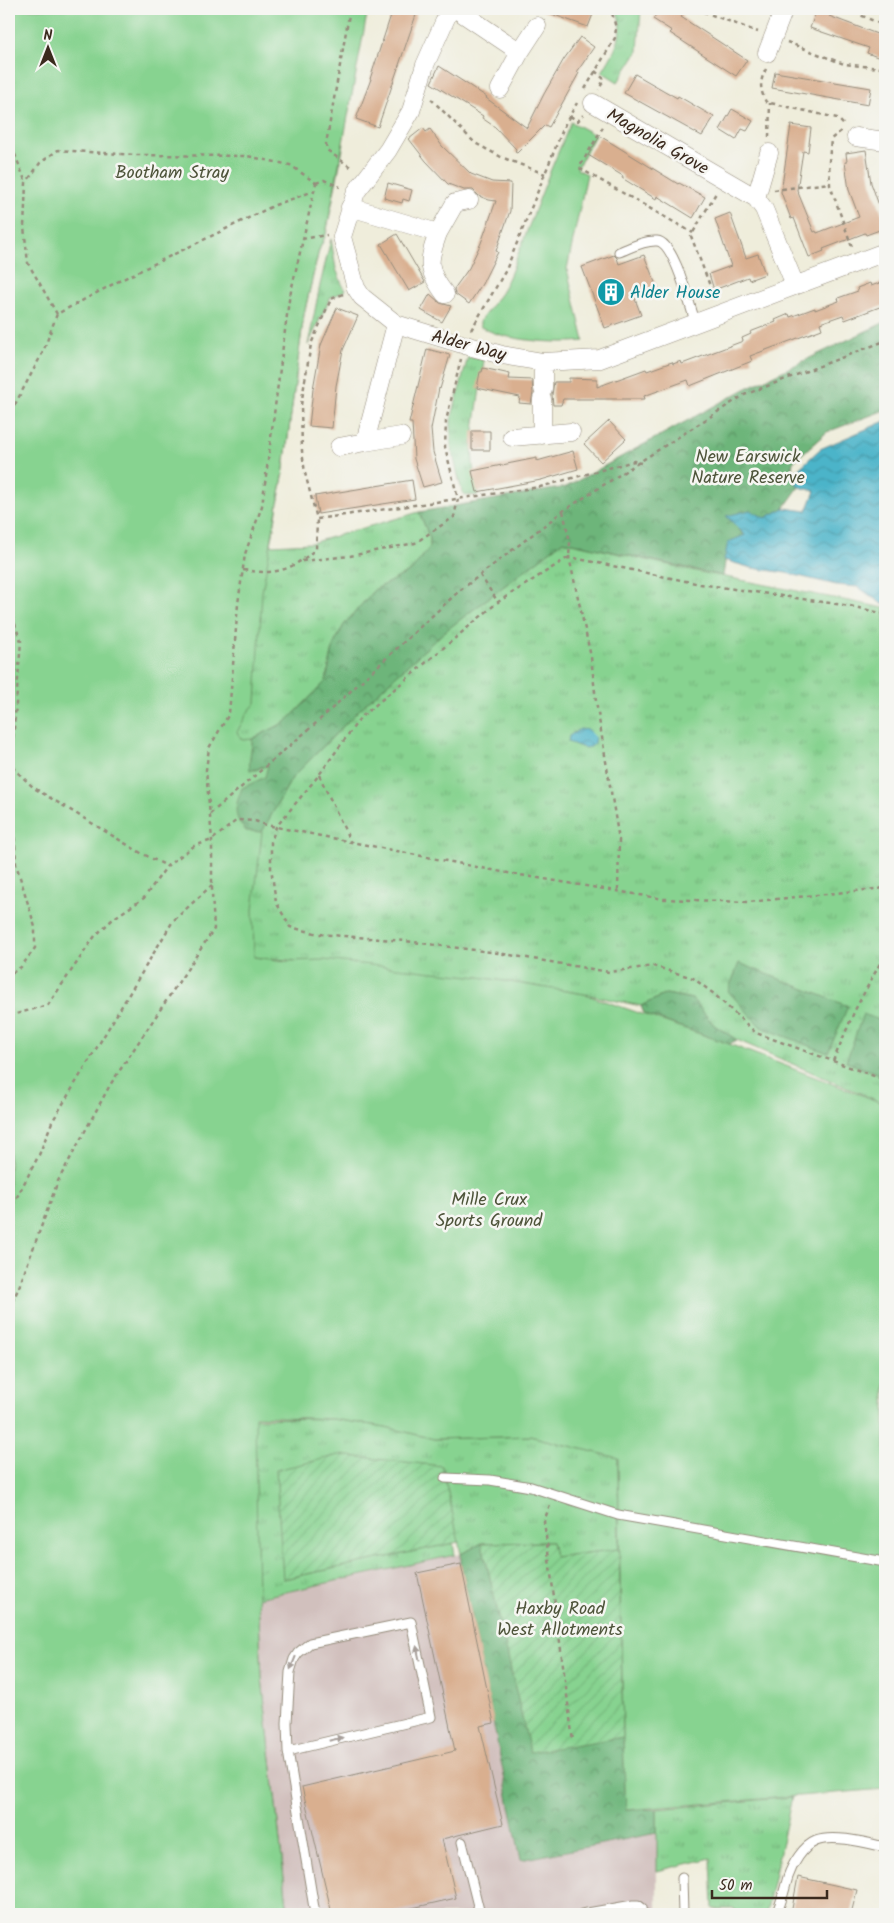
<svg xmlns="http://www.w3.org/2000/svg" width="894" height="1923" viewBox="0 0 894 1923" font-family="Kalam,sans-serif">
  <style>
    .industrial { fill: #d1c0bd }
    .grass { fill: url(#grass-tufts); stroke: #617e57 }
    .forest { fill: url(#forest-crowns); stroke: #54704c }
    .park { fill: #87d390; stroke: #617e57 }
    .garden { fill: url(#garden-furrows); stroke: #617e57 }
    .water { fill: url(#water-waves); stroke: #436f74 }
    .building { fill: #d9af8f }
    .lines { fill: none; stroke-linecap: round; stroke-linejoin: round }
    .lane-casing { stroke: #958c7c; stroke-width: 11 }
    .street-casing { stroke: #958c7c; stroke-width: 19 }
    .path { stroke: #958c7c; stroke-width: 2.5; stroke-dasharray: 4 4; stroke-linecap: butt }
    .lane { stroke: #fff; stroke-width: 9 }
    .street { stroke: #fff; stroke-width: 18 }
    .oneway { fill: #a79f9a }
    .labels { text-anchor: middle; stroke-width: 5; stroke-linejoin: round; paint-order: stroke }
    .street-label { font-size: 18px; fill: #3b2a1e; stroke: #f6f6f2 }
    .park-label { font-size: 18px; fill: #4e543a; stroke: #f6f6f2 }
    .culture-label { font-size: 18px; fill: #0d838f; stroke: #f6f6f2; text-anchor: start }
  </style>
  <defs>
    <pattern id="grass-tufts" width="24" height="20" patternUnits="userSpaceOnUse" patternTransform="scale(1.25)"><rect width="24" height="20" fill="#87d390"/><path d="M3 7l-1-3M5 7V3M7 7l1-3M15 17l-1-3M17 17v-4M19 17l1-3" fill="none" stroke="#75b57c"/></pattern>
    <pattern id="forest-crowns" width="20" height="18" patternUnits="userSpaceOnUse" patternTransform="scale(1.25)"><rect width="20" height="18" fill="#6db57a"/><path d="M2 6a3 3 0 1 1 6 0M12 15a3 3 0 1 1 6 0" fill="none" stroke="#5b9363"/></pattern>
    <pattern id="garden-furrows" width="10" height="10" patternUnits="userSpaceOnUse" patternTransform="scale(1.25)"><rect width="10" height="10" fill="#87d390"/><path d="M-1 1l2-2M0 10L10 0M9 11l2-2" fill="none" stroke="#75b57c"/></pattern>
    <pattern id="water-waves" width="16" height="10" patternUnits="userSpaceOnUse" patternTransform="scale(1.25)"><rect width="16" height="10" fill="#4bb4c9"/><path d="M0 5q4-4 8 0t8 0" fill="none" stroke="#4093a3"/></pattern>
  </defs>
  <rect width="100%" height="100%" fill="#f6f6f2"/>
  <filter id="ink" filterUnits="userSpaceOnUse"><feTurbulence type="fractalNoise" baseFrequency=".02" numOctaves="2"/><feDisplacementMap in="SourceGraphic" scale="10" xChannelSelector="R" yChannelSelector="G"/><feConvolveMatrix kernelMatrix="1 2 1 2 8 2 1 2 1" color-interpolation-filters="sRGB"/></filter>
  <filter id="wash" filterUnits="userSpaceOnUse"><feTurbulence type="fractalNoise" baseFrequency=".0096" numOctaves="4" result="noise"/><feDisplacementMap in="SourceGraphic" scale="20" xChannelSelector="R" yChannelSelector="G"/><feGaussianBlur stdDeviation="1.12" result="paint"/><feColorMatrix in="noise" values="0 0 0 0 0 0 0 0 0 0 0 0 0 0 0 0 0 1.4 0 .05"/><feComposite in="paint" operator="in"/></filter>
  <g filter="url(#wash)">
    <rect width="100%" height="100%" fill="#efeddb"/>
    <!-- industrial -->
    <path class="industrial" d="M 461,1554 L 461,1564 L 521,1860 L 657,1833 L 657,1914 L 288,1914 L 262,1678 L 258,1597 Z"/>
    <!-- grass -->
    <path class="grass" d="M 616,9 L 641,9 L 638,51 L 618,82 L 602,72 C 615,51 626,34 616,9 Z
      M 9,133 L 344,144 L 326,234 L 319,250 L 304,314 L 283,476 L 271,545 L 311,543 L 419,512 L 430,538 L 430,547 L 411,571 L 374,590 L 344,625 L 334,644 L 326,681 L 286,722 L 252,739 L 262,831 L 292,778 L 363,706 L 444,632 L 563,541 L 700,572 L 885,608 L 885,1104 L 737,1040 L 714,1025 L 692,999 L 666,994 L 641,1006 L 584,994 L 479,977 L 254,957 L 260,1332 L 254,1418 L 332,1419 L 386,1427 L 434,1439 L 530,1436 L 618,1458 L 619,1549 L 555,1557 L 552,1542 L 482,1543 L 461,1554 L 442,1466 L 284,1579 L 453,1543 L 455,1555 L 258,1598 L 262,1678 L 288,1914 L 9,1914 Z
      M 331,239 L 336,269 L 345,291 L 330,298 L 308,345 L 320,285 Z
      M 468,357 L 484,360 L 472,444 L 473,465 L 478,495 C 472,496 467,497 462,492 L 451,446 L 451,420 Z
      M 792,1797 L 766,1914 L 735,1914 L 735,1909 L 713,1909 L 711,1858 L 657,1871 L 657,1809 Z"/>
    <!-- forest -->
    <path class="forest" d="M 885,322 L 885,410 L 827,432 L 793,462 L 791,476 L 799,487 L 784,508 L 765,518 L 727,516 L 745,536 L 728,542 L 723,576 L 563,541 L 444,632 L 363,706 L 292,778 L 262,832 L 246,831 C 232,815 234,807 242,788 L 265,777 L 262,766 L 256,770 L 250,770 C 248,759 252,751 252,739 L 286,722 L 326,681 L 334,644 L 344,625 L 374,590 L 411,571 L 430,547 L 430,538 L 419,512 L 566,487 L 745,389 Z
      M 739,963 L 848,1006 L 828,1053 L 761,1027 L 728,991 Z
      M 666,994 L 692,999 L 714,1025 L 737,1040 L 729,1044 L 644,1014 L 641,1006 Z
      M 863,1014 L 885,1022 L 885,1076 L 846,1062 Z
      M 482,1543 L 530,1751 L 623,1737 L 626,1810 L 657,1809 L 657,1833 L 521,1860 L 461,1564 L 461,1554 Z"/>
    <!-- park -->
    <path class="park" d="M 12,9 L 368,9 L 326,234 L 319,250 L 304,314 L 283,476 L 262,592 L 256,703 L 248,712 L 237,732 L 242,740 L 252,739 C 252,751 248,759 250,770 L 256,770 L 268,765 L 265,777 L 242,788 C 235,807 232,815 246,831 L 262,832 L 253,910 L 254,957 L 286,961 L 324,960 L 479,977 L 584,994 L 729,1044 L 885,1104 L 885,1789 L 626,1810 L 623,1737 L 618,1458 L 530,1436 L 434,1439 L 386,1427 L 332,1419 L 255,1416 L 258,1597 L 262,1678 L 288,1914 L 9,1914 L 9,40 Z
      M 571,122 L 595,135 L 577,169 L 587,174 L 567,269 L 584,341 C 558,344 501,341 480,326 L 480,321 L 501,293 L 510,275 L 549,174 Z"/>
    <!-- garden -->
    <path class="garden" d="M 340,1455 L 442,1466 L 459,1542 L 283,1579 L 276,1470 Z
      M 552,1542 L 555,1557 L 619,1549 L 623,1737 L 530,1752 L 482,1543 Z"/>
    <!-- water -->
    <path class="water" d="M 885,421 L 885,604 L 882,604 L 858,587 L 836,585 L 786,573 L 752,568 L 724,560 L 728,542 L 745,535 L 726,516 L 750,510 L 765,518 L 784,508 L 807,511 L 815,491 L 799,487 L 791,476 L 820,449 Z
      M 580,729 L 588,730 L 595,737 L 594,743 L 591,747 L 584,748 L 568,742 L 569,736 Z"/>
    <g id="blocks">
      <!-- building -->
      <path class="building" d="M 393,9 L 418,9 L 378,127 L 356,119 L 371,79 L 370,79 Z
        M 543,9 L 595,9 L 588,27 L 543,11 Z
        M 660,9 L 674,9 L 683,14 L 681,17 L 747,60 L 736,76 L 670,33 L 672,31 L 653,19 Z
        M 817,9 L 830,14 L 829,16 L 885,37 L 885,44 L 880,58 L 867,53 L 869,48 L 810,28 Z
        M 580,37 L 594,47 L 577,72 L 579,73 L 549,127 L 545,125 L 517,153 L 515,152 L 516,149 L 495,127 L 482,118 L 483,116 L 431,83 L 439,66 L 487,97 L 486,98 L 527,128 L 544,94 L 564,59 Z
        M 775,72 L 871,88 L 868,105 L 772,88 Z
        M 635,74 L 677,98 L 678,96 L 714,117 L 702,136 L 624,93 Z
        M 732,109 L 753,121 L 747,131 L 742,129 L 736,140 L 720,130 Z
        M 791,125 L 811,128 L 808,152 L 803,151 L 797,190 L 814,232 L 816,231 L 817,233 L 859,217 L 849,190 L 845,162 L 847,162 L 846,153 L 866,150 L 871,183 L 885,222 L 885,228 L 866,235 L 865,233 L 823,249 L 824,251 L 809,257 L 794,218 L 791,219 L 781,192 Z
        M 423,128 L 426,132 L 430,129 L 442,146 L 471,174 L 492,182 L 511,183 L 510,211 L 496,251 L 498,252 L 482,284 L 469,304 L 455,294 L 454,289 L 469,268 L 481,243 L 496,201 L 489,200 L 479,196 L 473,190 L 464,190 L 448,184 L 426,161 L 409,139 Z
        M 600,136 L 678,184 L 679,183 L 705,197 L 693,218 L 657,196 L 656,199 L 622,178 L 623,176 L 588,155 Z
        M 388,183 L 412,190 L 409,201 L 403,199 L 402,203 L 384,198 Z
        M 730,213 L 746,258 L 758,254 L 765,274 L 749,280 L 748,277 L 714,290 L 709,274 L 731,266 L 715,219 Z
        M 397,234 L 425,282 L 409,291 L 381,244 Z
        M 614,255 L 617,258 L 619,264 L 644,255 L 658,290 L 635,299 L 641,315 L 605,328 L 582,267 Z
        M 885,281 L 885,305 L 845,320 L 843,315 L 820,323 L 822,329 L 750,356 L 752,361 L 690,386 L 688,380 L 644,396 L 645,399 L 563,399 L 561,405 L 553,405 L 552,395 L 554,382 L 569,382 L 569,378 L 597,379 L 597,387 L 646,369 L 647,371 L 672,362 L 673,364 L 681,361 L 682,364 L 743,341 L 742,338 L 751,334 L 750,332 L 776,322 L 775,320 L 789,314 L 790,317 L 815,308 L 815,310 L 839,301 L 838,298 L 858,291 L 857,288 L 870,283 L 871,286 Z
        M 430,294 L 440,303 L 451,306 L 442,322 L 421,310 Z
        M 337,308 L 358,316 L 343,350 L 336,386 L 332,428 L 309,426 L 313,389 L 321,345 Z
        M 427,349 L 450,355 L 440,389 L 439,388 L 431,429 L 433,452 L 442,482 L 423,487 L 414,459 L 412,423 L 409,423 Z
        M 483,368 L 510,374 L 509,379 L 532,380 L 533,393 L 531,404 L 519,403 L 520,397 L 515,396 L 477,388 L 480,372 L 482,372 Z
        M 609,421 L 626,439 L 601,462 L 584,444 Z
        M 472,431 L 490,431 L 490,450 L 472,450 Z
        M 573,451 L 578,469 L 541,480 L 477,492 L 472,471 L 537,458 L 537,461 Z
        M 412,480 L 415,499 L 318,514 L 315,496 Z
        M 461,1564 L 494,1723 L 480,1726 L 503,1824 L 442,1839 L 456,1898 L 386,1914 L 332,1914 L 302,1787 L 455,1751 L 417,1573 Z
        M 798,1877 L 857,1890 L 851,1914 L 791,1914 Z"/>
    </g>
  </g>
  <g filter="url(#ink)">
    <use href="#blocks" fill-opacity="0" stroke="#958c7c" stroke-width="1"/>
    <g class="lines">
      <!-- lane casing -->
      <g class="lane-casing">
        <path id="lane" d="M 619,252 C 630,248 644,240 657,241 C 675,242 690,308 696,324
          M 445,1478 L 490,1480 L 531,1487 L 618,1515 L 885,1562
          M 288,1751 L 431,1717 L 411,1622 L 310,1643 L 298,1653 L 294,1659 L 290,1672 L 287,1723 L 288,1751 L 315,1914
          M 462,1842 L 480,1914
          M 682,1878 L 683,1914
          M 582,1914 L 633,1905 L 638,1905 L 642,1908 L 643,1914
          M 776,1914 C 782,1902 784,1890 788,1877 C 792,1865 803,1846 816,1841 C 834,1834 867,1843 885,1847"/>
      </g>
      <!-- street casing -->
      <g class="street-casing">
        <path id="street" d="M 450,9 L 425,65 L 411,111 L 388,150 L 356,192 L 342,237 L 356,288 L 362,297 L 396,324 L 465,345 L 502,355 L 543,362 L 600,359 L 885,252
          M 456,9 L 520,52 L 500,89
          M 520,52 L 537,26
          M 767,53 L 784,9
          M 593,103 L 756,198 L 764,209 L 795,285
          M 856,137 L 885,141
          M 756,198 L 769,153
          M 350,207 L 438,233 L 455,203 L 469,200
          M 438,233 C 428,261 426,269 445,294
          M 543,389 L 543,362
          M 542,435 L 542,399
          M 512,437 L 571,432
          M 365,442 L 401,436
          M 339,447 L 365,442 L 396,324"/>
      </g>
      <!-- path -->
      <path class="path" d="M 350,9 L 326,144 L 327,150 L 353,169
        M 696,9 L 758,32
        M 847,9 L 885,26
        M 787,42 L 844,64 L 880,68
        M 766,69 C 759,82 760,90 766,102 L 837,118 L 845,126
        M 595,71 L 604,79 L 599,90
        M 585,89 L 615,38 L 616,28 L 611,9
        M 431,99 L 475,143 L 501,157 L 545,174
        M 570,116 L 578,121 L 583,115
        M 603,127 L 579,168 L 693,233
        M 9,131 L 12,118
        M 841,131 L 831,139 L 829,162 L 830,185 L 852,247
        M 769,137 L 770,103
        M 9,139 L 26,183
        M 316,183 L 324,180 L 340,187
        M 774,190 L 830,183
        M 302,239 L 327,235
        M 343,294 L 331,299 L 311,344 L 301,405 L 302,451 L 305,473 L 317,519 L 540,487 L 634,461 L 641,463
        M 715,299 L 691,236 L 716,193
        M 57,314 L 28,263 L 24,227 L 26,183 L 40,163 L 58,150 L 137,155 L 247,156 L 290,165 L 316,183
        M 471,330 L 506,270 L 565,124 L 577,103
        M 9,428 L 13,408 L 43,352 L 57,314 L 117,282 L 275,205 L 314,191
        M 563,511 L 570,542 L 569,557 L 498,602 L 360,718 L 319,775 L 276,827 L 271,842 L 271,868 L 276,902 L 290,927 L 319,934 L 405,941 L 498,953 L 609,972 L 653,966 L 693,978 L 714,994 L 756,1033 L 885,1080
        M 302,561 L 350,556 L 415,543 L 454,517 L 458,499 L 445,447 L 446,421 L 461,359
        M 243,570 C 277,575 290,571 316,549 L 317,519
        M 480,575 L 498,602
        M 9,608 L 21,641 L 11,766 L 16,864 L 35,927 L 35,948 L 21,967 L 9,975
        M 12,767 L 34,788 L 141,853 L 167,866
        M 319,775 L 350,841
        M 210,814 L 315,724 L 458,592 L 563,511 L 744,395 L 885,341
        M 618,891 L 619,840 L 596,701 L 591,657 L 569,557 L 700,584 L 850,606 L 885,614
        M 9,1016 L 48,1005 L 95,936 L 114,918 L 144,898 L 167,866 L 194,846 L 212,840 L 237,820 L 255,821 L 266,825 L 502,872 L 664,899 L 748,902 L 885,888
        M 833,1061 L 855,1010 L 885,954
        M 9,1212 L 39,1155 L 52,1122 L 173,921 L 212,885
        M 9,1309 L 19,1287 L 58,1181 L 110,1085 L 214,929 L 212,893 L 212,840 L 206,770 L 209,748 L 229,714 L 238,604 L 245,554 L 262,506 L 289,300 L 316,183
        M 550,1505 L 544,1521 L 573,1741"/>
      <!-- lane -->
      <use href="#lane" class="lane"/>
      <!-- street -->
      <use href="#street" class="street"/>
    </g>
    <!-- one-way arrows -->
    <defs><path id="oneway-solid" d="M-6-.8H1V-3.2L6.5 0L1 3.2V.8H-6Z" transform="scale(1.25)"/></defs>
    <g class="oneway">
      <use href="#oneway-solid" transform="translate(418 1653) rotate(-102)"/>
      <use href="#oneway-solid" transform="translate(293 1663) rotate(112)"/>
      <use href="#oneway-solid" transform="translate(336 1739) rotate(-13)"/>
    </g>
  </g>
  <!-- icons -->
  <defs>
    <g id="building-disc" transform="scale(1.4375)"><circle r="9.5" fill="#0f9aa8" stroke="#f6f6f2"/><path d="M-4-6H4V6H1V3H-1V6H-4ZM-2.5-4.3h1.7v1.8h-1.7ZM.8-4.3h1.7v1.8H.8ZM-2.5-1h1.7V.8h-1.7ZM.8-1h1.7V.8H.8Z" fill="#fff"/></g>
  </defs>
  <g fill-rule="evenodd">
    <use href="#building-disc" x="611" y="292"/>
  </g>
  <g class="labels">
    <!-- street labels -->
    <g class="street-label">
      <text transform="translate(658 141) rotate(30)" y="6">Magnolia Grove</text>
      <text transform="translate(469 345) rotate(15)" y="6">Alder Way</text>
    </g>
    <!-- park labels -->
    <g class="park-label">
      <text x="172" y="178">Bootham Stray</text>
      <text x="748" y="462">New Earswick<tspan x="748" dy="21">Nature Reserve</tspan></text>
      <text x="489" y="1205">Mille Crux<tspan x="489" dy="21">Sports Ground</tspan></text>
      <text x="560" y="1614">Haxby Road<tspan x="560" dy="21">West Allotments</tspan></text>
    </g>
    <!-- culture labels -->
    <g class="culture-label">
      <text x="630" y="298">Alder House</text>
    </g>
  </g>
  <!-- margin -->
  <rect width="894" height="1923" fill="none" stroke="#f6f6f2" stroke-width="30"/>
  <!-- north arrow -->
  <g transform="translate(48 48)" stroke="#f6f6f2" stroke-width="4" paint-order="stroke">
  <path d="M0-4L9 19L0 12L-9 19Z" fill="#3b2a1e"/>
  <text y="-8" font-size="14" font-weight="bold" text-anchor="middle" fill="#3b2a1e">N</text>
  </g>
  <!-- scale -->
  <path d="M712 1890v8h115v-8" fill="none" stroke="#3b2a1e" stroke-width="2.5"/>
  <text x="719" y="1890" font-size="15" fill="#3b2a1e" stroke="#f6f6f2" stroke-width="4" paint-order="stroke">50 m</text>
</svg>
